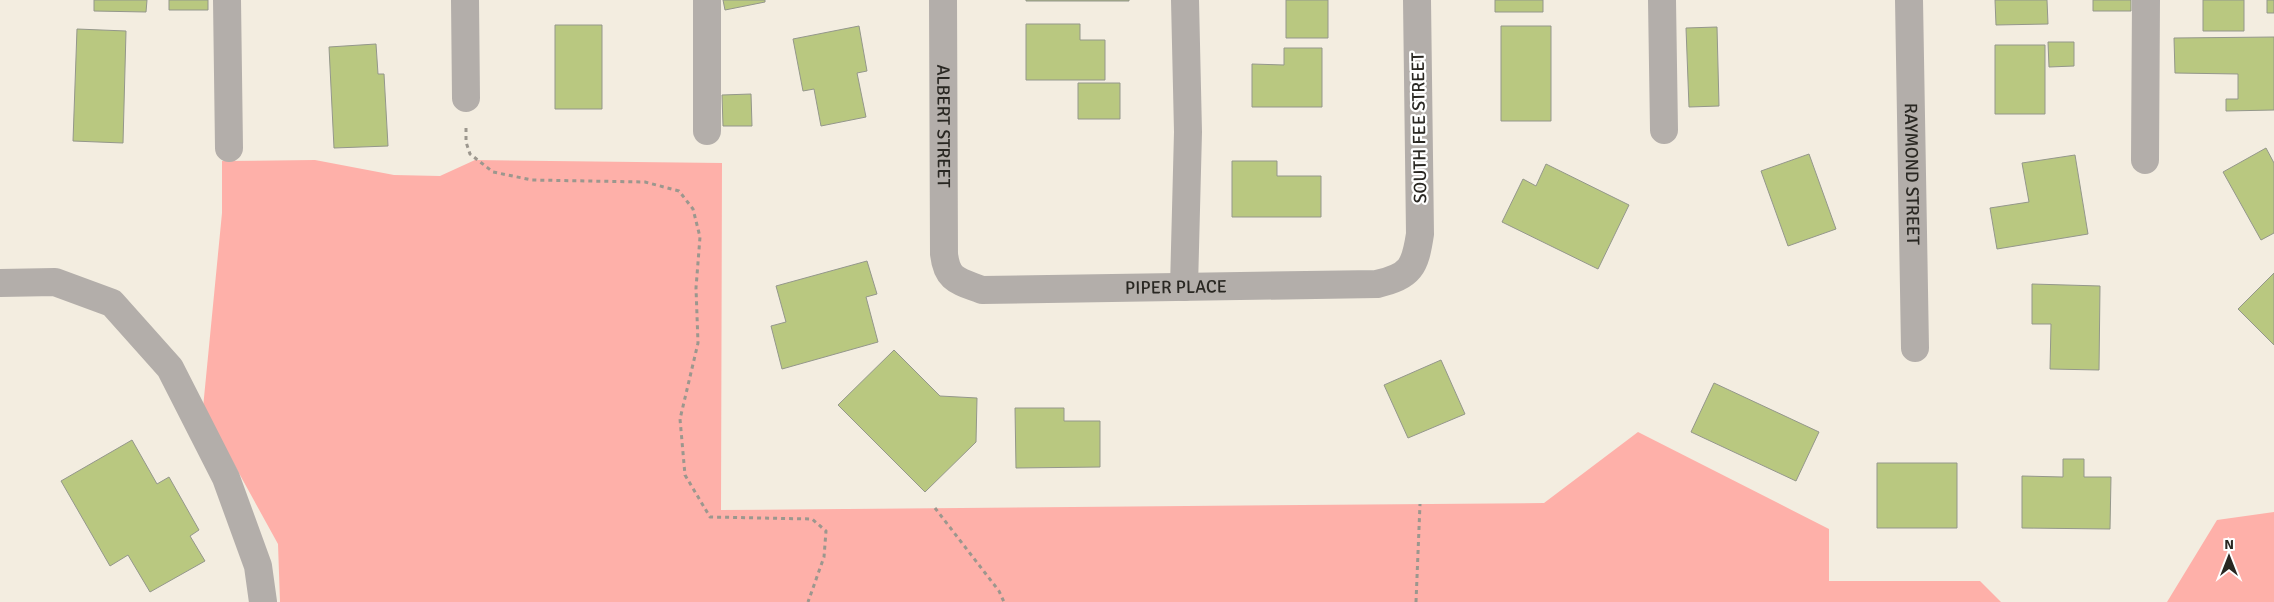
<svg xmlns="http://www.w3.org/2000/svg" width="2274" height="602" viewBox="0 0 2274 602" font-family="Signika,sans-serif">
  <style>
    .green { fill: #feb0a9 }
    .building { fill: #b9c880; stroke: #94978b }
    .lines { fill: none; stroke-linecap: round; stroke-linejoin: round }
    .path { stroke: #9c978e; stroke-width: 3; stroke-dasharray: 4 4; stroke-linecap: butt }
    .minor { stroke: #b3aeaa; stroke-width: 28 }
    .labels { text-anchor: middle; stroke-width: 4.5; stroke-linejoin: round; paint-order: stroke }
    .street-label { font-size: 18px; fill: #292722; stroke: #fff }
  </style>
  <rect width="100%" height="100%" fill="#f3ede0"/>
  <!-- green -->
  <path class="green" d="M 315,160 L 394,175 L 440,176 L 475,160 L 722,163 L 721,510 L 1544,503 L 1638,432 L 1829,529 L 1829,581 L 1980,581 L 2001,602 L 280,602 L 278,544 L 203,408 L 222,213 L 222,161 Z
    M 2274,512 L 2274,602 L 2167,602 L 2217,520 Z"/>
  <!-- building -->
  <path class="building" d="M 94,0 L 147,0 L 146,12 L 94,11 Z
    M 169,0 L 208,0 L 208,10 L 169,10 Z
    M 723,0 L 765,0 L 765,2 L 725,10 Z
    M 1026,0 L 1129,0 L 1129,1 L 1026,1 Z
    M 1286,0 L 1328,0 L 1328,38 L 1286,38 Z
    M 1495,0 L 1543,0 L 1543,12 L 1495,12 Z
    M 1995,0 L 2047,0 L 2048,24 L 1996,25 Z
    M 2093,0 L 2131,0 L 2131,11 L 2093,11 Z
    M 2203,0 L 2244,0 L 2244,31 L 2203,31 Z
    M 2267,0 L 2274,0 L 2274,13 L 2267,13 Z
    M 1026,24 L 1080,24 L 1080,40 L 1105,40 L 1105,80 L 1026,80 Z
    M 555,25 L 602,25 L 602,109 L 555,109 Z
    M 859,26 L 867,71 L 857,73 L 866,117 L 821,126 L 814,89 L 803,91 L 793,39 Z
    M 1501,26 L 1551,26 L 1551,121 L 1501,121 Z
    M 1717,27 L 1719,106 L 1689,107 L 1686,28 Z
    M 77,29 L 126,31 L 123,143 L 73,141 Z
    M 2274,37 L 2274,110 L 2226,111 L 2226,99 L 2238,99 L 2238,74 L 2175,73 L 2174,38 Z
    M 2048,42 L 2074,42 L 2074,66 L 2049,67 Z
    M 376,44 L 378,74 L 384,74 L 388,146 L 334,148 L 329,47 Z
    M 1995,45 L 2045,45 L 2045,114 L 1995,114 Z
    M 1284,48 L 1322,48 L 1322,107 L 1252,107 L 1252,64 L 1284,65 Z
    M 1078,83 L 1120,83 L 1120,119 L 1078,119 Z
    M 751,94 L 752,126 L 723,126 L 722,95 Z
    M 2266,148 L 2274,163 L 2274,233 L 2261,240 L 2223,172 Z
    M 1809,154 L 1836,229 L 1788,246 L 1761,171 Z
    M 2075,155 L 2088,234 L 1997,249 L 1990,208 L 2029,202 L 2022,163 Z
    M 1232,161 L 1277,161 L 1277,176 L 1321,176 L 1321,217 L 1232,217 Z
    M 1546,164 L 1629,205 L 1598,269 L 1502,222 L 1523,179 L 1536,186 Z
    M 867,261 L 877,294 L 866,297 L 878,342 L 782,369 L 771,326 L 786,322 L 776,286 Z
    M 2274,273 L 2274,345 L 2238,309 Z
    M 2032,284 L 2100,286 L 2099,370 L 2050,369 L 2051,324 L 2032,324 Z
    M 894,350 L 940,396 L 977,398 L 976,442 L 925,492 L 838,405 Z
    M 1441,360 L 1465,414 L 1408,438 L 1384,385 Z
    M 1714,383 L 1819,432 L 1796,481 L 1691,432 Z
    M 1015,408 L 1064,408 L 1064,421 L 1100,421 L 1100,467 L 1016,468 Z
    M 132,440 L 157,484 L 169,477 L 199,530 L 190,536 L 205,561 L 150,592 L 128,555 L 110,566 L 61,481 Z
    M 2063,459 L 2084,459 L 2084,477 L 2111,477 L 2110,529 L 2022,528 L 2022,476 L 2063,477 Z
    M 1877,463 L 1957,463 L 1957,528 L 1877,528 Z"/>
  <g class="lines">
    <!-- path -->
    <path class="path" d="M 466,128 L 466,142 L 470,154 L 493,172 L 532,180 L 645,182 L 679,191 L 693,209 L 700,237 L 696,288 L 698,343 L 680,419 L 685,475 L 710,517 L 812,519 L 826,531 L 824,557 L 808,602
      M 935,508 L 999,591 L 1004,602
      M 1416,602 L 1420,504"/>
    <!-- minor -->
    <g class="minor">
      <path d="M 227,0 L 229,148"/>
      <path d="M 465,0 L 466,98"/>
      <path id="s1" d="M 943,0 L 944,254 C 947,281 959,281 982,290 L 1377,284 C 1411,276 1415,267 1420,234 L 1417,0"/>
      <path d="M 1662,0 L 1664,130"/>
      <path id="s2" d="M 1909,0 L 1915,348"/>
      <path d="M 707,131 L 707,0"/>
      <path d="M 2145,160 L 2146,0"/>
      <path d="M 0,283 L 55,282 L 112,303 L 170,368 L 226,478 L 258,566 L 263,602"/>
      <path d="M 1184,287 L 1188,132 L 1185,0"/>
    </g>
  </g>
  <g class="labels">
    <!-- street labels -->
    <g class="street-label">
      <text dy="6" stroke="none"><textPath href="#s1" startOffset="126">ALBERT STREET</textPath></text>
      <text transform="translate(1419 128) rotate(-91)" y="6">SOUTH FEE STREET</text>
      <text dy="6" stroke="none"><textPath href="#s2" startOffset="174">RAYMOND STREET</textPath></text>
      <text dy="6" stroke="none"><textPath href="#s1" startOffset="505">PIPER PLACE</textPath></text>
    </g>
  </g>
  <!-- north arrow -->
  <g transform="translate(2229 557)" stroke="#ffffff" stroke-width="4" paint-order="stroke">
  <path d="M0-4L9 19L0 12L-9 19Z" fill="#292722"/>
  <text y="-8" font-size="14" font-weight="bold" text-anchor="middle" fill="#292722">N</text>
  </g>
</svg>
